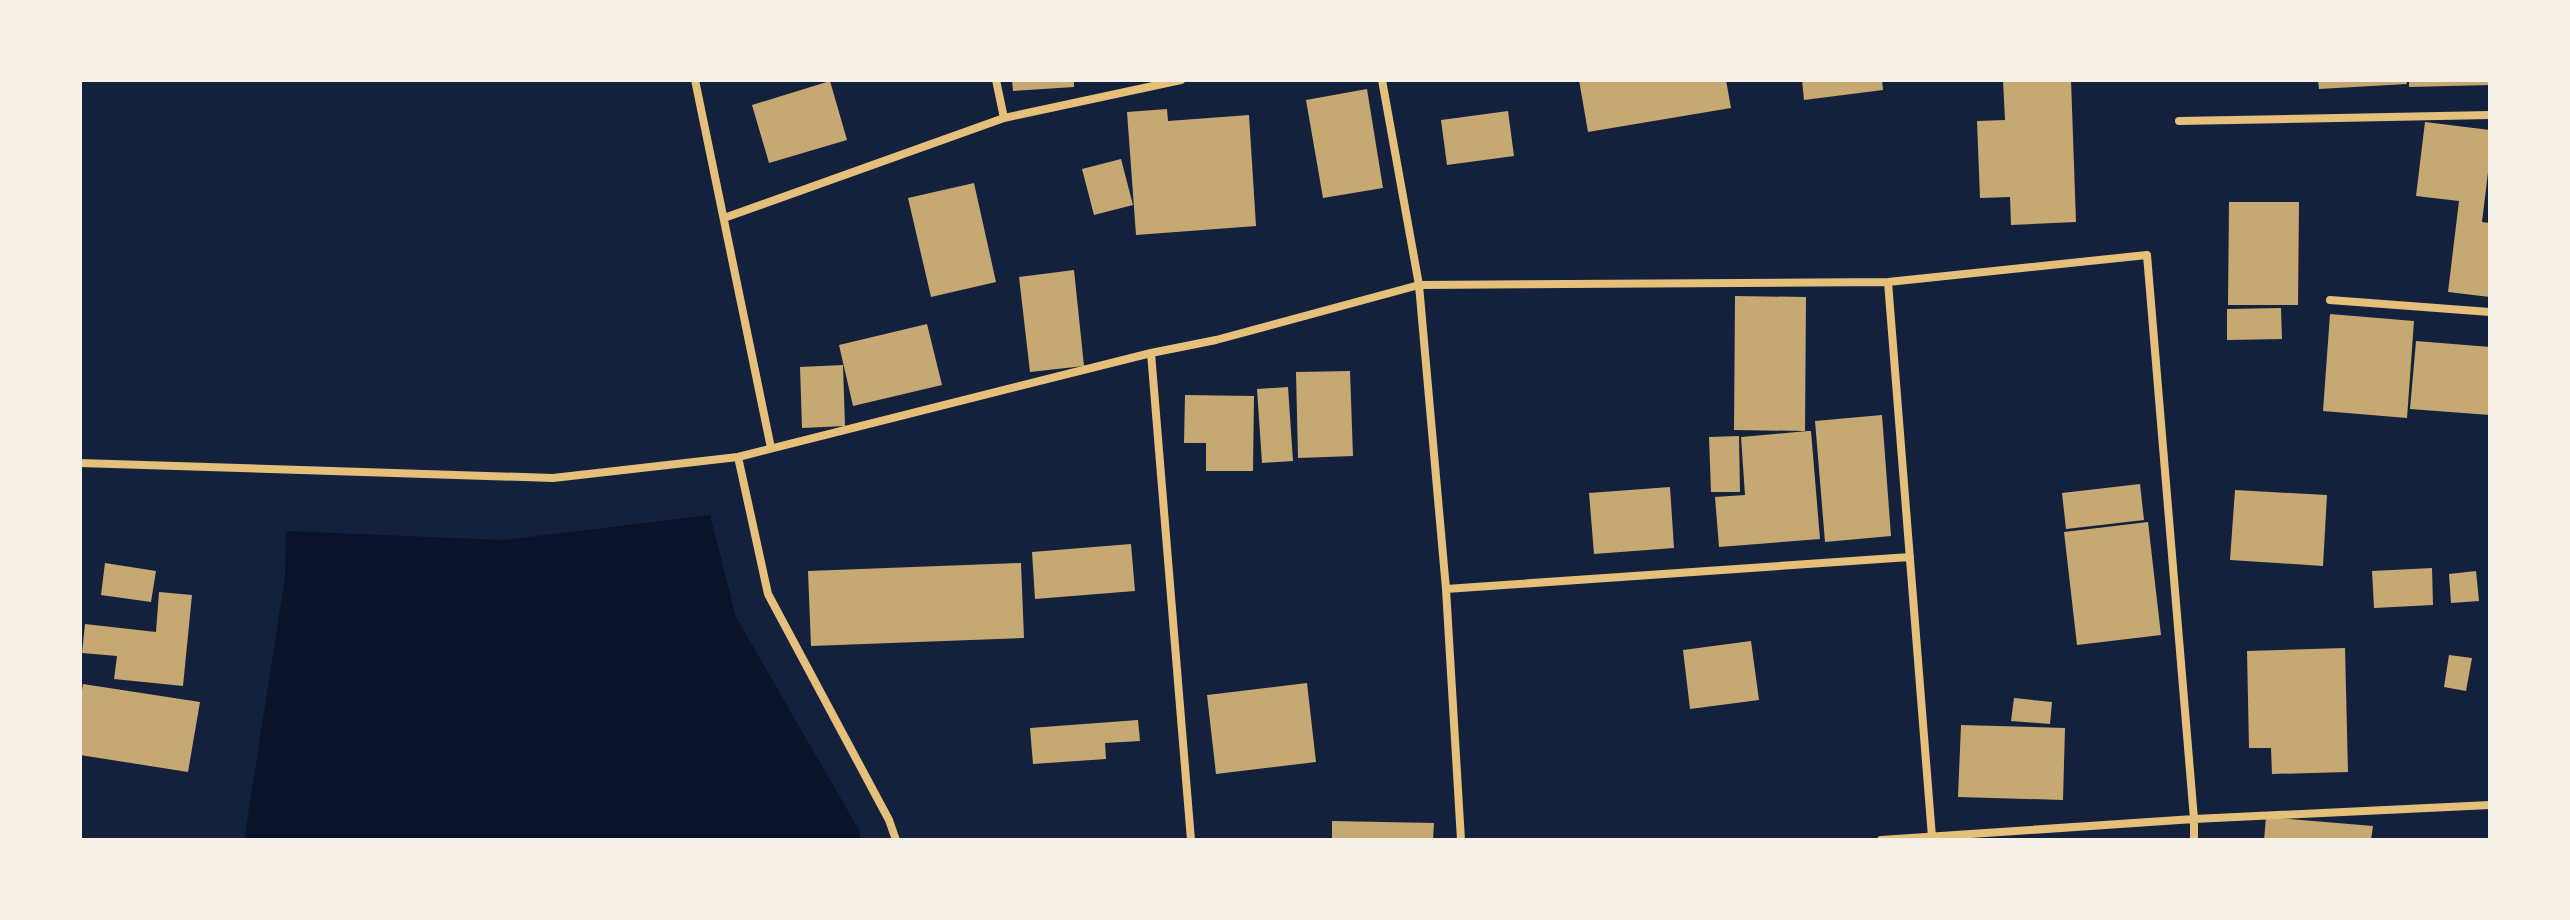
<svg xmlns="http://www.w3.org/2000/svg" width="2570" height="920" viewBox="0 0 2570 920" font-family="Helvetica,sans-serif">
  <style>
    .water { fill: #0b132b }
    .building { fill: #c6a872 }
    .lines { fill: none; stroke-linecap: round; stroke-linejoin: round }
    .minor { stroke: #e5c07b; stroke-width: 8 }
  </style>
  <rect width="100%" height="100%" fill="#14213d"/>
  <!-- water -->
  <path class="water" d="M 710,515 L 736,617 L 859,830 L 861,840 L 247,840 L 245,834 L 285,577 L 286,531 L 504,540 Z"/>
  <!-- building -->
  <path class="building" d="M 1012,80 L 1074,80 L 1074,87 L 1013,91 Z
    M 1579,80 L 1726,80 L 1731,108 L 1588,132 Z
    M 1802,80 L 1882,80 L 1883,90 L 1804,100 Z
    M 2003,80 L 2071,80 L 2076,222 L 2011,225 L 2010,197 L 1980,198 L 1977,121 L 2005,120 Z
    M 2318,80 L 2406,80 L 2407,84 L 2319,89 Z
    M 2409,80 L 2490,80 L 2490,85 L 2409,87 Z
    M 830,81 L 847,140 L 769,163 L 752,105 Z
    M 1367,89 L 1383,188 L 1323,198 L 1306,100 Z
    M 1167,109 L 1168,121 L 1249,115 L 1256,226 L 1136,235 L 1127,112 Z
    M 1508,111 L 1514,156 L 1447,165 L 1441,120 Z
    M 2425,122 L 2490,130 L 2490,156 L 2482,222 L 2490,223 L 2490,297 L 2448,292 L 2459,201 L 2416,196 Z
    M 1121,159 L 1133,205 L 1094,215 L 1082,169 Z
    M 974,183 L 996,282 L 931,297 L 908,198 Z
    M 2229,202 L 2299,202 L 2298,305 L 2228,305 Z
    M 1074,270 L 1084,366 L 1030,372 L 1019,277 Z
    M 1735,296 L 1806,297 L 1805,431 L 1734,430 Z
    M 2281,308 L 2282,339 L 2227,340 L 2227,309 Z
    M 2330,314 L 2414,321 L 2407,418 L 2323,411 Z
    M 927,324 L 942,385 L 853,406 L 839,345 Z
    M 2416,341 L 2490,347 L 2490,415 L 2410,409 Z
    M 843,365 L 845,426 L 802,428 L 800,367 Z
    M 1350,371 L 1353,456 L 1298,458 L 1296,372 Z
    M 1288,387 L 1293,461 L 1262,463 L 1257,389 Z
    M 1185,395 L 1254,396 L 1253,471 L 1206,471 L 1206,443 L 1184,443 Z
    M 1882,415 L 1891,536 L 1825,542 L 1815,421 Z
    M 1808,431 L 1811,431 L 1820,539 L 1719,547 L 1715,497 L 1745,495 L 1741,437 Z
    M 1739,436 L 1740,492 L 1711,492 L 1709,437 Z
    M 2140,484 L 2144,520 L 2066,529 L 2062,493 Z
    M 1670,487 L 1674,548 L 1594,554 L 1589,493 Z
    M 2235,490 L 2327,495 L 2323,566 L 2230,560 Z
    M 2148,522 L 2161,635 L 2077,645 L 2064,532 Z
    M 1131,544 L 1135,591 L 1035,599 L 1032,552 Z
    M 105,563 L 156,571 L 151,602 L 101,595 Z
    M 1021,563 L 1024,638 L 811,646 L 808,571 Z
    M 2432,568 L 2433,605 L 2374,608 L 2372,571 Z
    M 2476,571 L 2479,601 L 2451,603 L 2449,574 Z
    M 159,592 L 192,595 L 183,686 L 114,679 L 117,656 L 82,653 L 85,624 L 156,632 Z
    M 1751,641 L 1759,700 L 1690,709 L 1683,650 Z
    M 2345,648 L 2348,772 L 2272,774 L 2271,748 L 2249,748 L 2247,651 Z
    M 2449,655 L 2472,658 L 2466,691 L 2444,687 Z
    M 1307,683 L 1316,762 L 1216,774 L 1207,695 Z
    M 83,684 L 200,702 L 188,772 L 80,755 L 80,702 Z
    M 2014,698 L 2052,702 L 2050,724 L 2011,721 Z
    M 1138,720 L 1140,741 L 1105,743 L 1106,759 L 1033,764 L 1030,728 Z
    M 1961,725 L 2065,728 L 2063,800 L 1958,797 Z
    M 2266,817 L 2373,826 L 2371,840 L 2264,840 Z
    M 1332,821 L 1434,823 L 1433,840 L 1332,840 Z"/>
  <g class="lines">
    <!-- minor -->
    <path class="minor" d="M 695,80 L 771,448
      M 996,80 L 1004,118 L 1181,80
      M 1382,80 L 1419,285 L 1446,589 L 1461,840
      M 2179,121 L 2490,115
      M 724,218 L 1004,118
      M 1888,282 L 1932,837
      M 2330,300 L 2490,312
      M 1151,353 L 1191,840
      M 738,457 L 768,594 L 889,820 L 896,840
      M 80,463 L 553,478 L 738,457 L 1151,353 L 1216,340 L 1419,285 L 1888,282 L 2147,255 L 2194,819 L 2490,805
      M 1446,589 L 1910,557
      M 1881,840 L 2194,819 L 2194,840"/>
  </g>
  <!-- border -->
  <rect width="2570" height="920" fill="none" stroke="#f6f1e7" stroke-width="164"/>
</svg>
